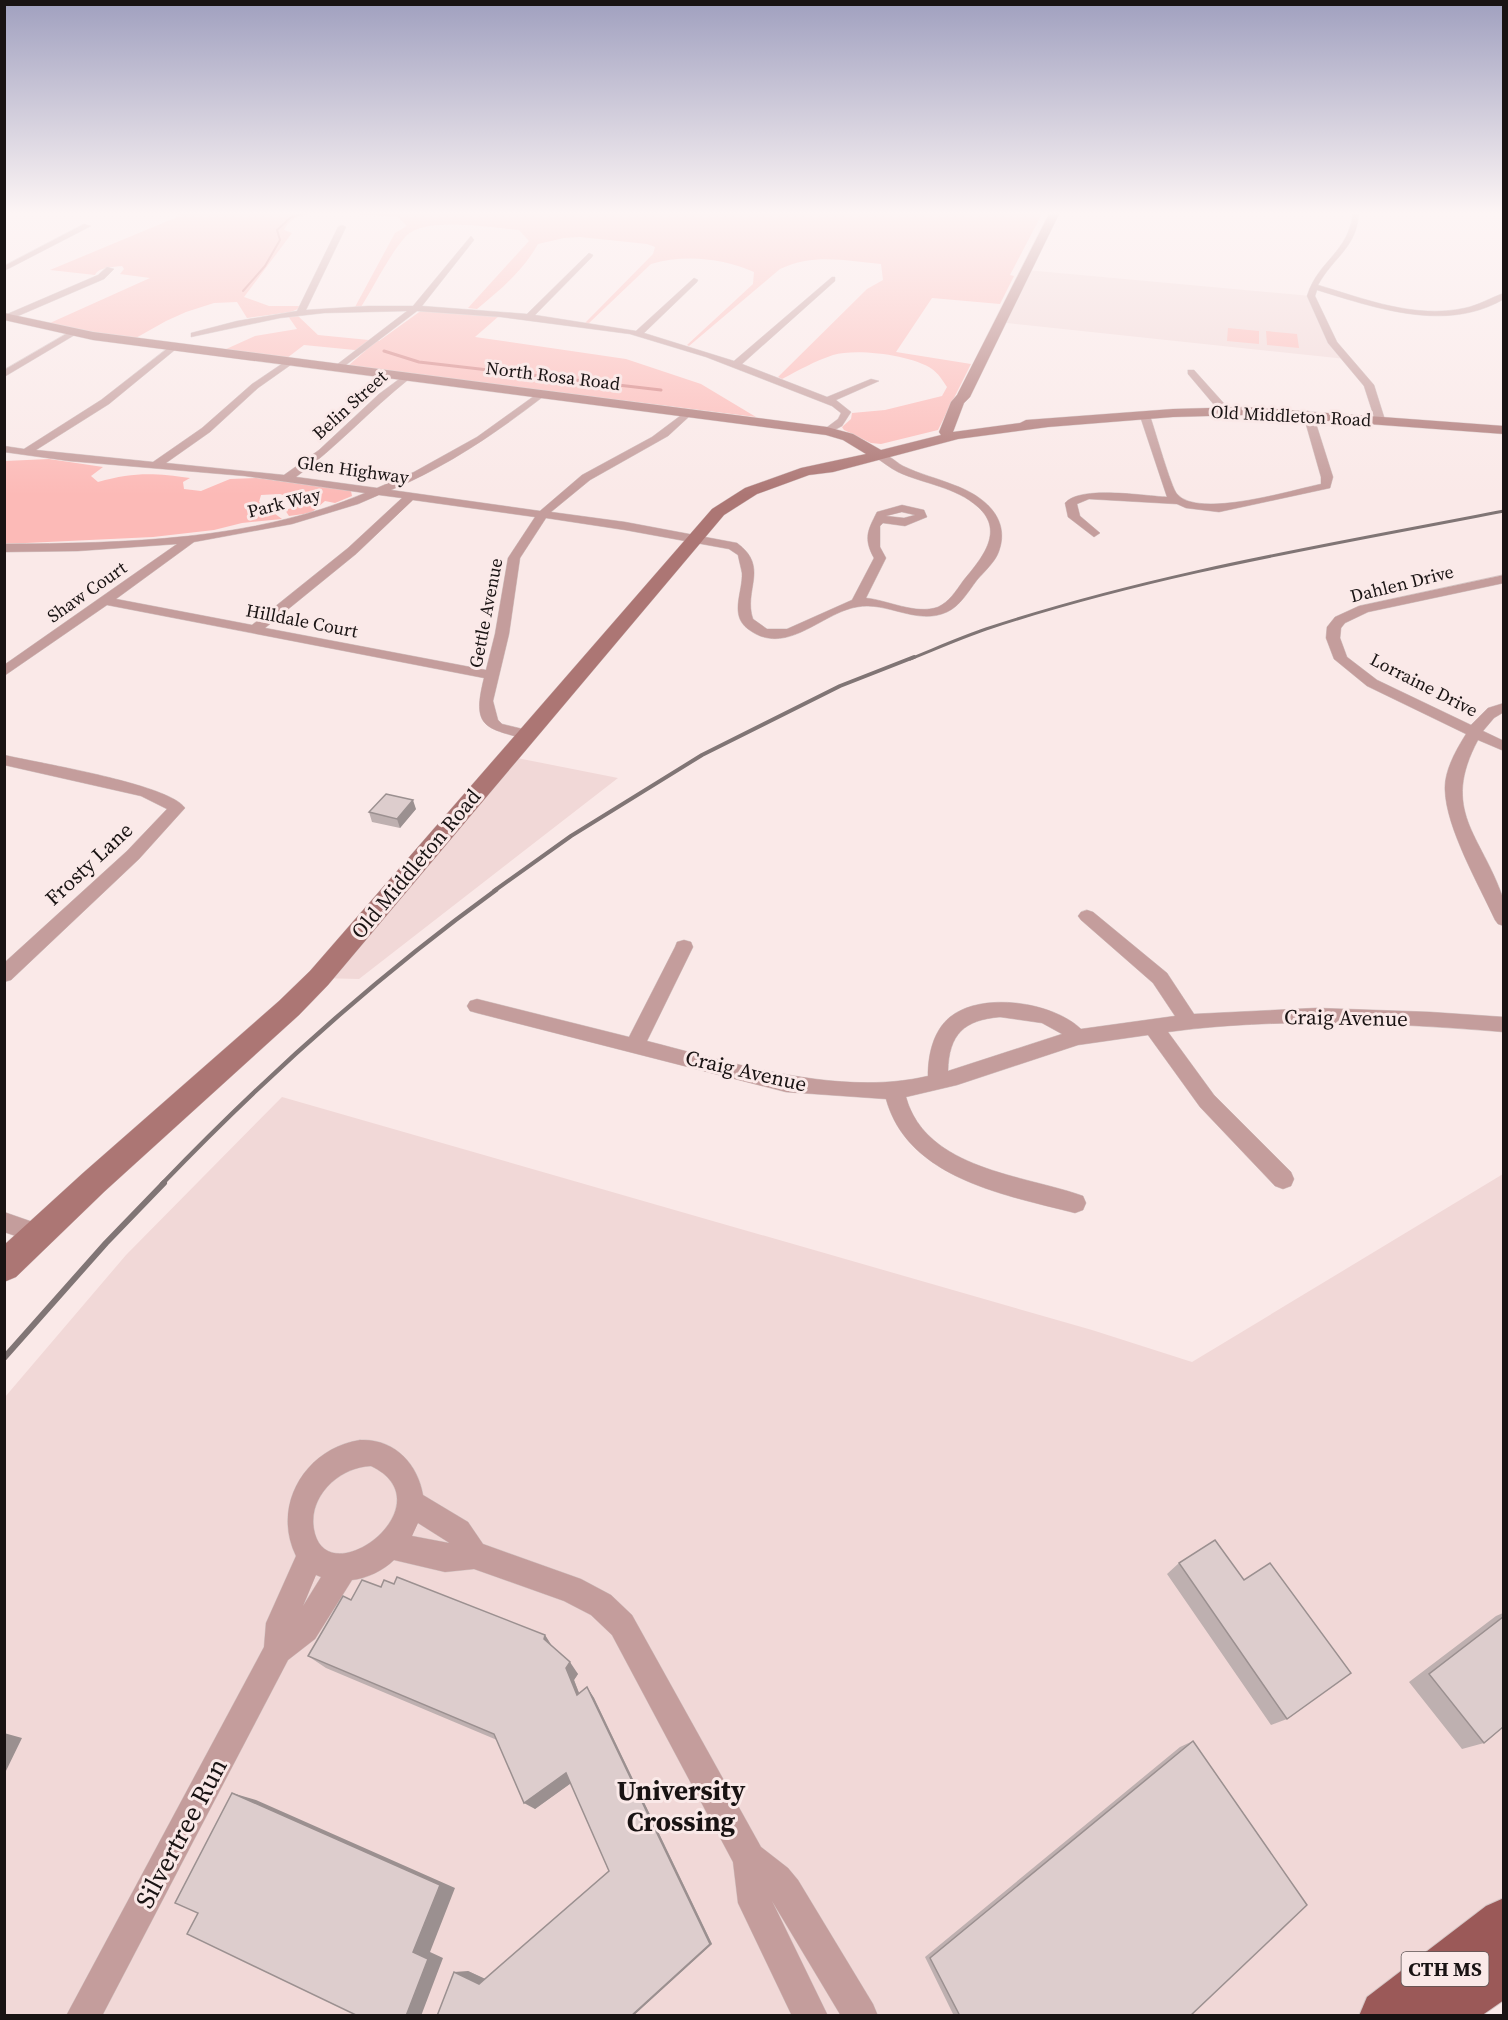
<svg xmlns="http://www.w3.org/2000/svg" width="1508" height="2020" viewBox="0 0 1508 2020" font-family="'Source Serif 4',serif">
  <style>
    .built { fill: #f1d8d7 }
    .green { fill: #fcbab7 }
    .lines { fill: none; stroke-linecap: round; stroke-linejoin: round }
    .stream-far1 { stroke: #d48281; stroke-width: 2 }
    .stream { stroke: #d48281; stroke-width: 3 }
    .street-casing { stroke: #d6c7c6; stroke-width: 1 }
    .secondary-casing { stroke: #d6c7c6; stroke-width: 1 }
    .primary-casing { stroke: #d6c7c6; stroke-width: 2 }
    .street { fill: #c49d9c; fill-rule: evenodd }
    .secondary { fill: #ac7674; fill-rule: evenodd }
    .primary { fill: #9b5958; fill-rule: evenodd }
    .rail-far3 { stroke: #807575; stroke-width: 3 }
    .rail-far2 { stroke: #807575; stroke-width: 4 }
    .rail-far1 { stroke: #807575; stroke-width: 4.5 }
    .rail { stroke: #807575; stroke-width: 6 }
    .wall { fill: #beb0b0 }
    .shaded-wall { fill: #9b9090 }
    .building { fill: #ddcdcd; stroke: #9b9090; stroke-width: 1.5 }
    .labels { text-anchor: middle; stroke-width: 6; stroke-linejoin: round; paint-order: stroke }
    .far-street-label { font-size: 18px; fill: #191313; stroke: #fae9e8 }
    .shield { fill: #fae9e8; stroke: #5c5353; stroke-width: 1.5 }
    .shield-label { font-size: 20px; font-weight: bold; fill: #191313 }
    .street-label { font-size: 21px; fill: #191313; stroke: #fae9e8 }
    .near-street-label { font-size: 26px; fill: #191313; stroke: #fae9e8 }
    .near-neighbourhood-label { font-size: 27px; font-weight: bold; fill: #191313; stroke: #fae9e8 }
  </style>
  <rect width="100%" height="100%" fill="#fae9e8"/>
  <!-- built -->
  <path class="built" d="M 1026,270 L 1311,296 L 1346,359 L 998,322 Z
    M 507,756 L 618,778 L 359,979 L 319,978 Z
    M 282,1097 L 1092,1330 L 1192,1362 L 1503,1174 L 1503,1924 L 1386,2015 L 5,2016 L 5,1397 L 126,1255 Z"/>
  <!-- green -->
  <path class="green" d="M 170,212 L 321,212 C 306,214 291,216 284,230 L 292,233 L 244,297 L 269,306 L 301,306 L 300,308 L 291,312 L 247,318 L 237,302 L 214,303 L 186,312 L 166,321 L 134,339 L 78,331 L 50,323 L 150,278 L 120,274 L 124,269 L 122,266 C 113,267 99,267 95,275 L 50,270 L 182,215 Z
    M 329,212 L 1043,212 L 1010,275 L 1014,276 L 1000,304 L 932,298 L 896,352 L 971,364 L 938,430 L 881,444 L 871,443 L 844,430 L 842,427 L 851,419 L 852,413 L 885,410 L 942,396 L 947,387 C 943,381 938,373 932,369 C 912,355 856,348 833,355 C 815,361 799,370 782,379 L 778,377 L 867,289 L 883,280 L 881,264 C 845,261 815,253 780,269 L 689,346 L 687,345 L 753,284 L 754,272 C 723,258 684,254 651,264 L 588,324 L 585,323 L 653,254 L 655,247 L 647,244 L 580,237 L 564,238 L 538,244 C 522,272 501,289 477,309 L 468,308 L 529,241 L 519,230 C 493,228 425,216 406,236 C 391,252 373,288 361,307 L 355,307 L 395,233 L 407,226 L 398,217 Z
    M 422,310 L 499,316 L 475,337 L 626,359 L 701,384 L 756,417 L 348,366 L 365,351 L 304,345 L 287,358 L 224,350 L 255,336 L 297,329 L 288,316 L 297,315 L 318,335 L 379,341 Z
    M 1228,328 L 1259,331 L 1259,344 L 1227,341 Z
    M 1266,331 L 1297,334 L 1299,348 L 1267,345 Z
    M 49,459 L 103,467 L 91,476 L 98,482 C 134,472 154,473 190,478 L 183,482 L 184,489 L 201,491 L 230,479 L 257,478 L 351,491 L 352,496 L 335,503 L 325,501 L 311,513 L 289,516 L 285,510 L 309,503 L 280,494 L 261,495 L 259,502 L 282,519 L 242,523 L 214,530 L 153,537 L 5,544 L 5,461 Z"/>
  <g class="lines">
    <!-- stream-far1 -->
    <path class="stream-far1" d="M 243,291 L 265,266 L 280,240 L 277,230 L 290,218 L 304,212"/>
    <!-- stream -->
    <path class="stream" d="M 384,351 L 419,362 L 661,390"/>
    <!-- street casing -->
    <g class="street-casing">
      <path id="street" d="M 1353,212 L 1359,212 C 1357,248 1334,256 1318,285 C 1365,299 1415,319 1465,308 C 1479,305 1490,298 1504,293 L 1504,299 C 1446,333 1376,308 1317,290 L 1315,296 L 1337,342 L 1374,385 L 1385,420 L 1380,423 L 1375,420 L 1364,386 L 1328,343 L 1307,296 C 1318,260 1349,253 1353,212 Z
        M 84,224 L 91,226 L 4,271 L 4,266 Z
        M 342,225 L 346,227 L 306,310 L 368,306 L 413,306 L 471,236 L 474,240 L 422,306 L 527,314 L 589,253 L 593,255 L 592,257 L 535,315 L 636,331 L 694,278 L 698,280 L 697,282 L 644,333 L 734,361 L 832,277 L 835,277 L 835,281 L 742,364 L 827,397 L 871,379 L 879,381 L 836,400 L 851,412 L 842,426 L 827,434 L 822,431 L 838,419 L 841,413 L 832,406 L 706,357 L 630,334 L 501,317 L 417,311 L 338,371 L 333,368 L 335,366 L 407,311 L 324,313 L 280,318 L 191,337 L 191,333 L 237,321 L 297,311 L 338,227 Z
        M 107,267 L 114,269 L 104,279 L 11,319 L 4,318 L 5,315 L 98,275 Z
        M 71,331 L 78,333 L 4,377 L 4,370 Z
        M 173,344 L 178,347 L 176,349 L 109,404 L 36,450 L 153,462 L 202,428 L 252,384 L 289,359 L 294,362 L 292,364 L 258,388 L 210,432 L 166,463 L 284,475 L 319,450 L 379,394 L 406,374 L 411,377 L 409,379 C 370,410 337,447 296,477 L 377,488 L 414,472 L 477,437 L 541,391 L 546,394 L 544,396 C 496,433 448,466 391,490 L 540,511 L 582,475 L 652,437 L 688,410 L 693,413 L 668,436 L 590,480 L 551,512 L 625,522 L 737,543 C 770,567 743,590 753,619 L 767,629 L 787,629 L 852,600 L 874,558 C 863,538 868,530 877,512 L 902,505 L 924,510 L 927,517 L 905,526 L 883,523 L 880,526 L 880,547 L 886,558 L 866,598 C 887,600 916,615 938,607 C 949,602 956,591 963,581 C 980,560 1006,532 978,507 C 956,487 924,484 898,472 C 890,468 883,462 875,457 L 875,453 C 886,451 894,461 903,466 C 919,474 937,478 954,485 C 982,495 1011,517 999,551 C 996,561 984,572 977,580 C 968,592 960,606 947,612 C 917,626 887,601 857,607 C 821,613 786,658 748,629 C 729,615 743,592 742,573 C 741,567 739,561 738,555 L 729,549 L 625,530 L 546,518 L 520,558 L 509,634 L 493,701 L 498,720 L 502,724 L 531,731 L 534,734 L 526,739 C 483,728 472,726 484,678 L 107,605 L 4,676 L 4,665 L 177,544 L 78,551 L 4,552 L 4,544 C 125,543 252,541 365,493 L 245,476 L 69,461 L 4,452 L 4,446 L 24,449 L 101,400 ZM 379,495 L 402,498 L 348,548 L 252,625 L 116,599 L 194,542 L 292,524 L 358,504 ZM 413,500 L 535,517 L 508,558 L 495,634 L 486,670 L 265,628 L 356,554 ZM 902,512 L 915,515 L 904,518 L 886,516 Z
        M 1188,370 L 1194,370 L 1229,409 L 1229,413 L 1221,413 L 1188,374 Z
        M 1308,411 L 1313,414 L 1333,477 L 1330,488 L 1219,512 L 1186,508 L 1177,504 L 1089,499 L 1077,504 L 1080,516 L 1100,533 L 1094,537 L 1068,517 L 1065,503 C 1080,485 1144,496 1167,497 L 1140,416 L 1145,413 L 1150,416 C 1155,430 1171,487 1177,494 C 1198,519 1292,490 1321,484 L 1321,477 L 1303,414 Z
        M 1504,575 L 1504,583 L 1368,612 L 1345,623 L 1341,628 L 1340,638 L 1347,657 L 1377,680 L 1471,725 L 1488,708 L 1504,703 L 1504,712 L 1494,718 L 1483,731 L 1504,741 L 1504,751 L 1478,740 C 1440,811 1481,834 1503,898 C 1505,906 1504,918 1504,926 L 1498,924 L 1495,920 C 1479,885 1446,828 1445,790 C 1444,771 1456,750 1466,734 L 1367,686 L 1334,659 L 1326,638 L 1327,627 L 1335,617 L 1359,606 Z
        M 4,755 C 38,763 169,784 185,808 L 139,859 L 11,980 L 4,982 L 4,963 L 127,851 L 167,809 L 141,796 L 4,765 Z
        M 1087,910 L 1093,912 L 1167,973 L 1194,1014 L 1316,1008 L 1430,1012 L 1504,1017 L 1504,1032 C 1392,1023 1279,1017 1168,1032 L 1214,1095 L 1291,1172 L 1294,1179 L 1291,1186 L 1283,1189 L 1275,1186 L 1200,1107 L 1148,1035 L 1078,1045 L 957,1085 L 906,1097 C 926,1170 1025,1175 1083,1196 L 1086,1203 L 1083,1210 L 1075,1213 C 1006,1195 908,1179 886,1099 L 786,1092 L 477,1013 L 470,1011 L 467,1006 L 470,1001 L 477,999 L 629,1037 L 675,947 L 677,942 L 684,940 L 691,942 L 693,947 L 647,1041 C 733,1063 840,1097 928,1076 C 928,1055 933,1031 950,1017 C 982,991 1053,1002 1081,1029 L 1175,1016 L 1153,983 L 1081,920 L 1078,916 L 1081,912 ZM 1000,1017 L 1042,1023 L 1062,1034 L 948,1071 C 949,1034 964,1020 1000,1017 Z
        M 4,1212 L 47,1227 L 51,1234 L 47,1241 L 39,1244 L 4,1232 Z
        M 360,1440 C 394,1438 418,1464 423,1495 L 468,1522 L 483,1544 L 581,1579 L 611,1595 L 632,1615 L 761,1847 L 788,1868 L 798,1880 L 873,2004 L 878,2016 L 841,2016 L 772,1901 L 828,2016 L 792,2016 L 738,1903 L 733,1862 L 612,1635 L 591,1615 L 564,1601 L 474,1569 L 445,1572 L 394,1560 C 384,1570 366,1579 352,1580 L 315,1639 L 288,1660 L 102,2016 L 66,2016 L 264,1647 L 266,1623 L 296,1556 C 271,1505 306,1448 360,1440 ZM 371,1466 C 448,1503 332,1593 315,1534 C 305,1499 338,1467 371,1466 ZM 418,1523 L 448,1542 L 449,1543 L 412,1536 ZM 316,1575 L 321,1577 L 303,1606 Z"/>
    </g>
    <!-- secondary casing -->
    <g class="secondary-casing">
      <path id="secondary" d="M 1050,212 L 1060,212 L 970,397 L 964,403 L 953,432 L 1020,423 L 1026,420 L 1173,409 L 1245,407 L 1504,426 L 1504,434 L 1245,415 L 1173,417 L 1048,427 L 958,439 L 833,472 L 809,475 L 757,494 L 724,515 L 328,985 L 299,1015 L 105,1191 L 16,1277 L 4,1282 L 4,1245 L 83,1173 L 279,1001 L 310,971 L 712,509 L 745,488 L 801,468 L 866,454 L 843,440 L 826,435 L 93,340 L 4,320 L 4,313 L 93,332 L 827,427 L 853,434 L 881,450 L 941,435 L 939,432 L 951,402 L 957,395 Z"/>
    </g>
    <!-- primary casing -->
    <g class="primary-casing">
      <path id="primary" d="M 1504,1898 L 1504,2000 L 1481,2016 L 1359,2016 L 1367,1997 L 1486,1906 Z"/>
    </g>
    <!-- street -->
    <use href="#street" class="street"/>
    <!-- secondary -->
    <use href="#secondary" class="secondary"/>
    <!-- primary -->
    <use href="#primary" class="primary"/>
    <!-- rail-far3 -->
    <path class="rail-far3" d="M 910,659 C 935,649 960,638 986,629 C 1155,573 1330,545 1504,511"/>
    <!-- rail-far2 -->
    <path class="rail-far2" d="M 494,891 L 571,836 L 702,755 L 840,686 L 914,657"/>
    <!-- rail-far1 -->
    <path class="rail-far1" d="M 162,1184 C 265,1077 376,977 496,890"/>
    <!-- rail -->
    <path class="rail" d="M 4,1358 L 106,1243 L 164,1183"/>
  </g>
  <!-- wall -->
  <path class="wall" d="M 416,809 L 400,828 L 372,822 L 369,812 Z
    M 1179,1563 L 1244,1580 L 1287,1719 L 1271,1725 L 1167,1574 Z
    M 394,1584 L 545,1635 L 552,1646 L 578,1674 L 574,1680 L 579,1693 L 587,1687 L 594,1698 L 712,1944 L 633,2016 L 437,2016 L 468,1971 L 485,1979 L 609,1871 L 571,1783 L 535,1809 L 497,1740 L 326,1668 L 308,1656 L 351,1600 L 381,1587 Z
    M 1503,1613 L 1503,1727 L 1484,1743 L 1462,1749 L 1409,1682 L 1496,1616 Z
    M 1193,1741 L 1190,2016 L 954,2016 L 925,1957 L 1180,1747 Z"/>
  <!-- shaded-wall -->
  <path class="shaded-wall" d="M 413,800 L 416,809 L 400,828 L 397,819 Z
    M 545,1635 L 553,1648 L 544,1639 Z
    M 570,1662 L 578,1674 L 574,1680 L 584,1706 L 577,1695 L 566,1668 Z
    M 587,1687 L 594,1698 L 712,1944 L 633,2016 L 631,2016 Z
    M 4,1733 L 22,1738 L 4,1775 Z
    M 566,1773 L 574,1781 L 535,1809 L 524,1803 Z
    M 232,1793 L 256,1800 L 455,1888 L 430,1952 L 443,1958 L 421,2016 L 406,2016 L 413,1952 Z
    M 468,1971 L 492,1982 L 479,1984 L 454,1972 Z"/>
  <!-- building -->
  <path class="building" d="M 386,794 L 413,800 L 397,819 L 369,812 Z
    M 1215,1540 L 1244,1580 L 1270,1563 L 1351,1673 L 1287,1719 L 1179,1563 Z
    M 397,1577 L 545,1635 L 544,1639 L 570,1662 L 566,1668 L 577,1695 L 587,1687 L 710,1944 L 631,2016 L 437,2016 L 454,1972 L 479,1984 L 609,1871 L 566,1773 L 524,1803 L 494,1734 L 308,1656 L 343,1596 L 351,1600 L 362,1580 L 381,1587 L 384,1580 L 394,1584 Z
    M 1503,1617 L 1503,1727 L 1484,1743 L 1429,1674 Z
    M 1193,1741 L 1307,1905 L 1190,2016 L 960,2016 L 930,1958 Z
    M 232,1793 L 440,1885 L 413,1952 L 428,1959 L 406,2016 L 358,2016 L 187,1934 L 198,1913 L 175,1903 Z"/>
  <!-- sky -->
  <linearGradient id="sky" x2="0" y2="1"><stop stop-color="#a0a0bf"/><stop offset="0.43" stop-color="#fdf5f5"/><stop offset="1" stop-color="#fdf5f5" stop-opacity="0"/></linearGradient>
  <rect width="1508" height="495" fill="url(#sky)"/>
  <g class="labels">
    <!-- far-street labels -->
    <g class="far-street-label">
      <text transform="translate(553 376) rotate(7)" y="6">North Rosa Road</text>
      <text transform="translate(350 405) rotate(-42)" y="6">Belin Street</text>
      <text transform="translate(1291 416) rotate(3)" y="6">Old Middleton Road</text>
      <text transform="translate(353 470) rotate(8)" y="6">Glen Highway</text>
      <text transform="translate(284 503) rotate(-14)" y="6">Park Way</text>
      <text transform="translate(1402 584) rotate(-14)" y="6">Dahlen Drive</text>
      <text transform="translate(87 592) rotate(-35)" y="6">Shaw Court</text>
      <text transform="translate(486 613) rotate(-79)" y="6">Gettle Avenue</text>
      <text transform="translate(302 621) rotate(11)" y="6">Hilldale Court</text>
      <text transform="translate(1424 685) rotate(27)" y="6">Lorraine Drive</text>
    </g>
    <!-- shield labels -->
    <rect class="shield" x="1401.5" y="1952" width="87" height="34" rx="4.5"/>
    <g class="shield-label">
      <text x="1445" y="1976">CTH MS</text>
    </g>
    <!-- street labels -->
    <g class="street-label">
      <text transform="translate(89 864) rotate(-43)" y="7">Frosty Lane</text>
      <text transform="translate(416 864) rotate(-50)" y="7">Old Middleton Road</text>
      <text transform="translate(1346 1018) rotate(1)" y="7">Craig Avenue</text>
      <text transform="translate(746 1071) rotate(13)" y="7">Craig Avenue</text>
    </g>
    <!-- near-street labels -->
    <g class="near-street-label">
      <text transform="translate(181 1833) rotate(-62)" y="9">Silvertree Run</text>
    </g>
    <!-- near-neighbourhood labels -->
    <g class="near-neighbourhood-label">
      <text x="681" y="1800">University<tspan x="681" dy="31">Crossing</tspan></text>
    </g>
  </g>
  <!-- border -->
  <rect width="1508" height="2020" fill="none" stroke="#191313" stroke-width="12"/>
</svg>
